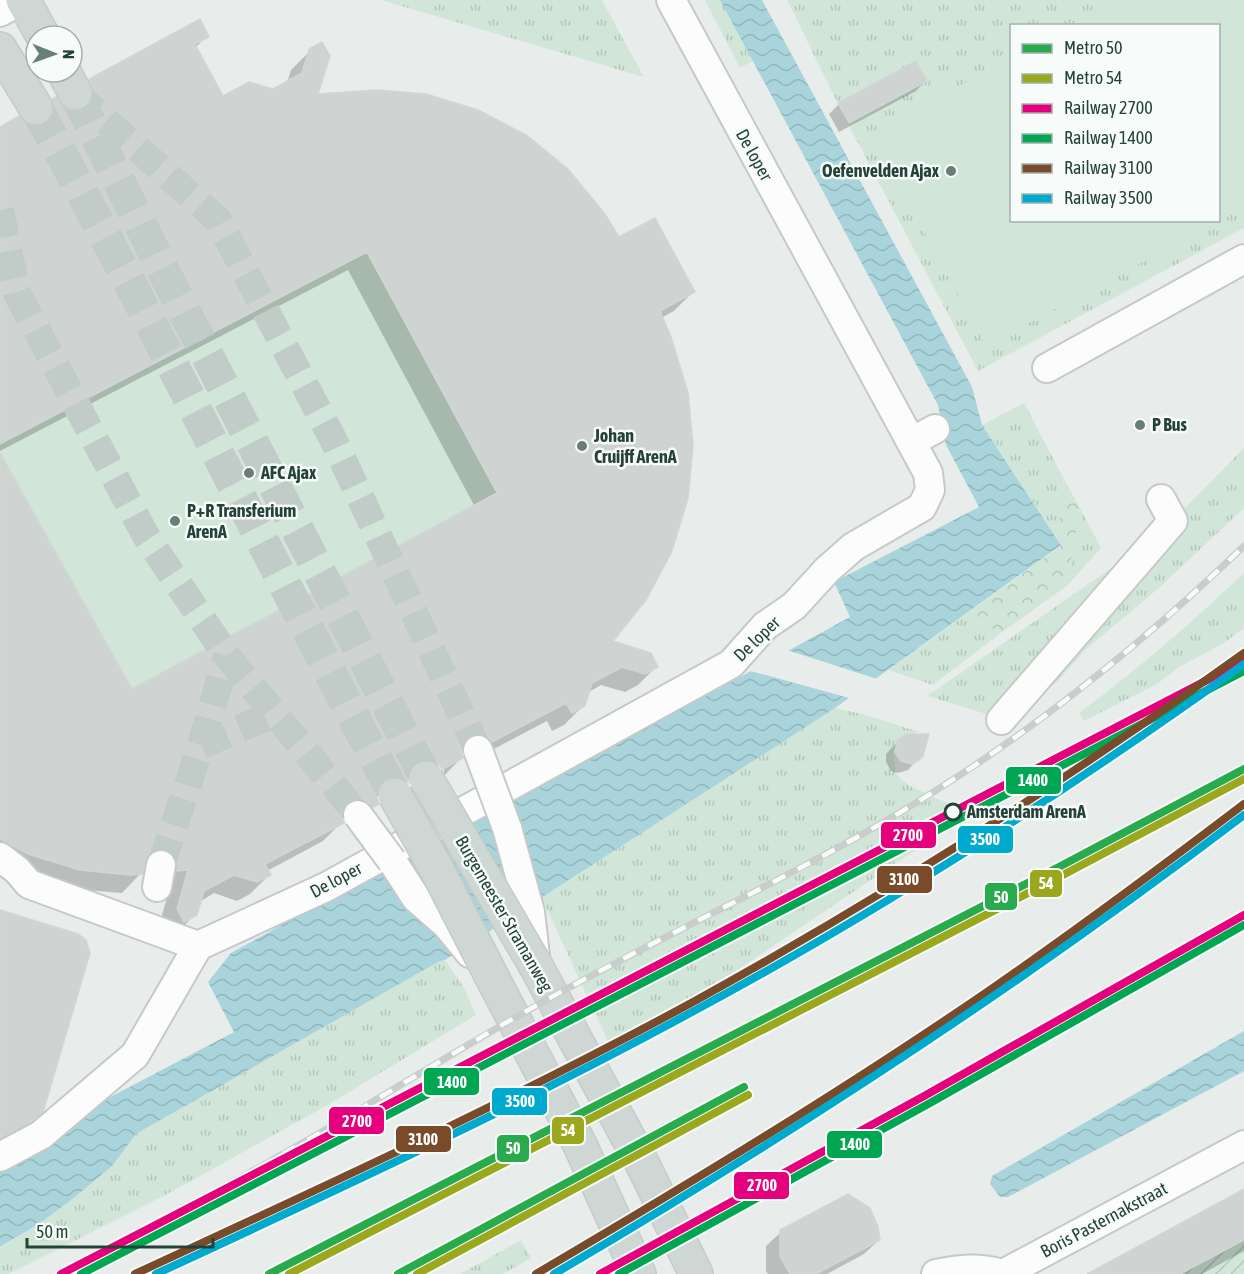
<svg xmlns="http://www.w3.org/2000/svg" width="1244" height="1274" viewBox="0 0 1244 1274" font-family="'Asap Condensed',sans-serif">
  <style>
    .grass { fill: url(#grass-tufts); fill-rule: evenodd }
    .forest { fill: url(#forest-crowns) }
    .park { fill: #d1e6d8 }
    .garden { fill: url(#garden-furrows) }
    .water { fill: url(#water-waves) }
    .pier { fill: #e8edeb }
    .shadow { fill: #0003; fill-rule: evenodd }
    .building { fill: #cfd4d2; stroke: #d1d6d4; stroke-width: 1.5 }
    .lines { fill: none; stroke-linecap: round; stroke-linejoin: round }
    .minor-tunnel { stroke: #c1cbc8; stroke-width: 28; stroke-dasharray: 28 14; stroke-linecap: butt }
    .major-tunnel { stroke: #c1cbc8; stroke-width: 33; stroke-dasharray: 33 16; stroke-linecap: butt }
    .minor-casing { stroke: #c5cac8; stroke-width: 32 }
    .major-casing { stroke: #c3ccc9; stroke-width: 36 }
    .minor { stroke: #fcfcfc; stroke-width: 28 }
    .major { stroke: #cfd7d5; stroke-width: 33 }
    .rail-casing { stroke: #c9cdcc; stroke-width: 7 }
    .rail { stroke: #f7fbf9; stroke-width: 4.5; stroke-dasharray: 14; stroke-linecap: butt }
    .minor-bridge-casing { stroke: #c5cac8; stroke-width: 32; stroke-linecap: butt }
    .major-bridge-casing { stroke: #c3ccc9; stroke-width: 36; stroke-linecap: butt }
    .minor-bridge { stroke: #fcfcfc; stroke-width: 28 }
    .major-bridge { stroke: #cfd7d5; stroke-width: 33 }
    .rail-1-casing { stroke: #f7fbf9; stroke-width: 12 }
    .rail-2-casing { stroke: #f7fbf9; stroke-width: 12 }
    .rail-3-casing { stroke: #f7fbf9; stroke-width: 12 }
    .rail-4-casing { stroke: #f7fbf9; stroke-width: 12 }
    .rail-1 { stroke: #e5007d; stroke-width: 8 }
    .rail-2 { stroke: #00a651; stroke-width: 8 }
    .rail-3 { stroke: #7a4b2a; stroke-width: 8 }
    .rail-4 { stroke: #00a9ce; stroke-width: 8 }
    .metro-1-casing { stroke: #f7fbf9; stroke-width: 12 }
    .metro-2-casing { stroke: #f7fbf9; stroke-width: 12 }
    .metro-1 { stroke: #29ab4d; stroke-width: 8 }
    .metro-2 { stroke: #9ba81d; stroke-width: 8 }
    .poi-dot { fill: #697e78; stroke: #f7fbf9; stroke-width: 2 }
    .stop-dot { fill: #f7fbf9; stroke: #24423a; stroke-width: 3 }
    .labels { text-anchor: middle; stroke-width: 5; stroke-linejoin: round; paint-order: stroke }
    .street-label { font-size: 18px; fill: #24423a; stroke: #f7fbf9 }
    .poi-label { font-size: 18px; font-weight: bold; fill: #24423a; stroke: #f7fbf9; text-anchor: start }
    .stop-label { font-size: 18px; font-weight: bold; fill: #24423a; stroke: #f7fbf9; text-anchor: start }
    .line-badge { stroke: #f7fbf9; stroke-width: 2 }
    .badge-label { font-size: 16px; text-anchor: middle; font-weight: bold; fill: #fff }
  </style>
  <defs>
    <pattern id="grass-tufts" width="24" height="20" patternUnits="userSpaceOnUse" patternTransform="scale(1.5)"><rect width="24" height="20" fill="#d1e6d8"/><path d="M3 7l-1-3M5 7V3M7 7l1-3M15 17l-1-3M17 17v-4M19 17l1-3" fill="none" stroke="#b3c6ba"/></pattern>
    <pattern id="forest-crowns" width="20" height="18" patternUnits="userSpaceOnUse" patternTransform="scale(1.5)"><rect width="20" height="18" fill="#d1e6d8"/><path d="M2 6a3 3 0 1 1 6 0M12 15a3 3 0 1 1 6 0" fill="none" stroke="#b3c6ba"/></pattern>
    <pattern id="garden-furrows" width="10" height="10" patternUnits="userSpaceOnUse" patternTransform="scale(1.5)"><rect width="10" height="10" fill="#d1e6d8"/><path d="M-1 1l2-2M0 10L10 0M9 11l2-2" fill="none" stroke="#b3c6ba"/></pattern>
    <pattern id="water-waves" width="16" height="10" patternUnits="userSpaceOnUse" patternTransform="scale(1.5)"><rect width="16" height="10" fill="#a9d4db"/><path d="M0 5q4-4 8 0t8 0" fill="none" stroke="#91b7bd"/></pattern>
  </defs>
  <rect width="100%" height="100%" fill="#e8edeb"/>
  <!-- grass -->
  <path class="grass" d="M 381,0 L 602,0 L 644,77 Z
    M 705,0 L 722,0 L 755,60 L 740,68 Z
    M 787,0 L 1244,0 L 1244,228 L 978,371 L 847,122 ZM 1012,26 L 1218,26 L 1218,220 L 1012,220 Z
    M 1024,403 L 1064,479 L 1057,538 L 982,425 Z
    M 1244,448 L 1244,508 L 1159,588 L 1085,650 L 1058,681 L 1012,713 L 1187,517 L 1182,511 Z
    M 1080,508 L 1101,548 L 1067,586 Z
    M 1139,549 L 996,717 L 927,696 L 940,687 Z
    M 1244,573 L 1244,628 L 1224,643 L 1179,667 L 1157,684 L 1084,721 L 1079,713 C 1137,670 1191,623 1244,573 Z
    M 965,615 L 1001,633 L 933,685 L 888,670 Z
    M 835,708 L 866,715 L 919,732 L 906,734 L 893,751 L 896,774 L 908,785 L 945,802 L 963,818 L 665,1019 L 613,1052 L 541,896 Z
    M 445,960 L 463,986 L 476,1015 L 326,1106 L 177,1189 L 9,1274 L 0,1274 L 0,1248 L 39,1224 L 75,1197 L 112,1166 L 136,1134 L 438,962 Z
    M 521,1240 L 531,1258 L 503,1274 L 460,1274 Z"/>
  <!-- forest -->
  <path class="forest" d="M 1064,479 L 1080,508 L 1067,586 L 1001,633 L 965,615 L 1061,546 L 1057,538 Z"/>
  <!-- park -->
  <path class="park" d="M 1120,0 L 1236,0 L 1244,15 L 1244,208 L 986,346 L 871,133 L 1011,58 L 1012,220 L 1218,220 L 1218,26 L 1072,25 Z
    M 367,252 L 497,493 L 132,689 L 0,453 L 0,444 Z"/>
  <!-- garden -->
  <path class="garden" d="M 1244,1238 L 1244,1274 L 1178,1274 Z"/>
  <!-- water -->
  <path class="water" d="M 720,0 L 762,0 L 972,387 L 982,425 L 1061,545 L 835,708 L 445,960 L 438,962 L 136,1134 L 112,1166 L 75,1197 L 39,1224 L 0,1247 L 0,1155 L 234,1032 L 208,982 L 231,953 L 379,871 L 518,798 L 850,617 L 834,582 L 979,507 L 946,445 L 938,405 Z
    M 1244,1031 L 1244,1071 L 1008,1197 L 1000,1197 L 990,1184 L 992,1176 Z"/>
  <!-- pier -->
  <path class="pier" d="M 784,649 L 880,680 L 853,699 L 747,670 Z"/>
  <!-- shadow -->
  <path class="shadow" d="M 207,36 L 195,48 L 222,98 L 273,90 L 287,83 L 291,70 L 310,51 L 316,96 L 619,239 L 693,292 L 674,311 L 661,318 L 610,642 L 657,666 L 638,685 L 625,692 L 601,685 L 587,693 L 584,705 L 564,725 L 552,731 L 547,721 L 473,760 L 469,756 L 461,752 L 462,757 L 443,777 L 416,780 L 406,778 L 407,782 L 389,801 L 385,797 L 375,795 L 377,803 L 358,823 L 340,817 L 342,822 L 323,841 L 267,871 L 269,875 L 250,894 L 237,901 L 214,893 L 201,901 L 196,914 L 176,933 L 158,928 L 170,888 L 152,871 L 145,867 L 141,873 L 122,893 L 61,888 L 0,868 L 0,456 L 131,691 L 475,507 L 348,270 L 0,451 L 0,128 L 27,126 L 37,128 L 34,119 L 53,100 L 65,110 L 75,113 L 71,99 L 90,80 ZM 430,755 L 444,768 L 444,773 L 428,757 Z
    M 916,63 L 925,81 L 916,91 L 839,132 L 829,114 L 839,104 Z
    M 899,740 L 918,759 L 908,770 L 898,773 L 891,771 L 886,762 L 886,754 Z
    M 0,912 L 42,1111 L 22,1130 L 0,1146 Z
    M 1244,1191 L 1244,1251 L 1202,1274 L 1090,1274 Z
    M 781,1232 L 879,1240 L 864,1254 L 827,1274 L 768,1274 L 766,1271 L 766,1246 Z"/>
  <!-- building -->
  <path class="building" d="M 200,19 L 209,37 L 195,44 L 223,96 L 249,82 L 273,89 L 302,73 L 309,49 L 322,42 L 330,56 L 318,94 L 376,90 L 426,94 L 478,110 L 526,135 L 568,169 L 605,214 L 619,237 L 655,218 L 695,292 L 660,311 L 671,337 L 688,393 L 693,445 L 688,498 L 672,551 L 646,600 L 613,641 L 651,653 L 658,667 L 645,674 L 622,667 L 592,683 L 585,706 L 572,713 L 566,703 L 492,742 L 488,737 L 481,734 L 472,735 L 465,740 L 462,747 L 463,758 L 443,769 L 435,761 L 425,759 L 417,762 L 409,769 L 407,778 L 408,783 L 404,779 L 395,776 L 385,779 L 379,785 L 376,794 L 379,804 L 373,807 L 364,800 L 357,799 L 349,801 L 343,809 L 342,816 L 344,823 L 265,864 L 271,875 L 257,882 L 234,875 L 204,891 L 197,915 L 184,922 L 177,909 L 188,870 L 177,871 L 176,859 L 172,853 L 165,849 L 156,849 L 149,854 L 143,874 L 130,875 L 80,870 L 28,854 L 0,839 L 0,453 L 132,689 L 497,493 L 367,252 L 0,444 L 0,127 L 19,116 L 28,125 L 37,127 L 45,124 L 53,116 L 55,107 L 52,99 L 56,97 L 66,109 L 75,112 L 84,109 L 90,103 L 94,94 L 89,79 Z
    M 916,61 L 927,81 L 849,123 L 838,103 Z
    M 906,734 L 929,734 L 923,756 L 919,760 L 912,764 L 901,761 L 895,752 L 897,741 Z
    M 0,910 L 78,934 L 86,940 L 90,953 L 43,1112 L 32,1121 L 0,1138 Z
    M 1244,1189 L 1244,1240 L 1180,1274 L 1087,1274 Z
    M 848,1194 L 870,1208 L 878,1227 L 880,1240 L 816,1274 L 790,1274 L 780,1256 L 780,1230 Z"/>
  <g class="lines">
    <!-- minor-tunnel -->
    <path class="minor-tunnel" d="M 75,93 L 218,220 L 333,439 L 478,750
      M 0,210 L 17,293 L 146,536 L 227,656 L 358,815
      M 201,745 L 274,714
      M 161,865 L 201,745 L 227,656"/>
    <!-- major-tunnel -->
    <path class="major-tunnel" d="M 75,93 L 166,276 L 426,778
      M 36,108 C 161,334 272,567 395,795"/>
    <!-- minor casing -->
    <g class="minor-casing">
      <path id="minor" d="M 0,12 L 22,0
        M 1047,368 L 1244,259
        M 911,442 L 935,429
        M 1001,720 L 1173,521 L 1161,499
        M 507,828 L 530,912 L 536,964
        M 0,857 L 17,870 L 29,884 L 198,946 L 326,887 L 731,664 L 765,626 L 794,606 L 827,570 L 853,547 L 922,507 L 930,490 L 928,473 L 671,0
        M 392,861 L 416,898 L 447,925 L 470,953
        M 157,887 L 161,865
        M 0,1157 L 41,1135 L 135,1055 L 198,946
        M 936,1274 C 961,1269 978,1267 1003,1274 L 1244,1145"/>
    </g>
    <!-- major casing -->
    <g class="major-casing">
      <path id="major" d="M 23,0 L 43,36
        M 0,49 L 36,108
        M 64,72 L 75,93
        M 536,966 L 645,1169 L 696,1274
        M 495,983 L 580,1145 L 639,1274"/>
    </g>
    <!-- minor -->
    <use href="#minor" class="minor"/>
    <!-- major -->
    <use href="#major" class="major"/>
    <!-- rail casing -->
    <g class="rail-casing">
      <path id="rail" d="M 161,1222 C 213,1193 266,1164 318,1134 C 407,1082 494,1027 585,979 C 684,926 785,879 882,823 C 1014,747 1134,652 1244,546"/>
    </g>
    <!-- rail -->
    <use href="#rail" class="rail"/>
    <!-- minor-bridge casing -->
    <g class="minor-bridge-casing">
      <path id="minor-bridge" d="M 478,750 L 507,828
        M 358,815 L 392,861"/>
    </g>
    <!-- major-bridge casing -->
    <g class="major-bridge-casing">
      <path id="major-bridge" d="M 426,778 L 536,966
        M 395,795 L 435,866 L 495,983"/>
    </g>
    <!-- minor-bridge -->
    <use href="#minor-bridge" class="minor-bridge"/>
    <!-- major-bridge -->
    <use href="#major-bridge" class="major-bridge"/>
    <!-- rail-1 casing -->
    <g class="rail-1-casing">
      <path id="rail-1" d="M 61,1274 L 1244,661
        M 600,1274 L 926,1095 L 1244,915"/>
    </g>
    <!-- rail-2 casing -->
    <g class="rail-2-casing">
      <path id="rail-2" d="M 81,1274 L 1244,671
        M 619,1274 L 930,1103 L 1244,925"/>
    </g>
    <!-- rail-3 casing -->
    <g class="rail-3-casing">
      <path id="rail-3" d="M 135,1274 C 323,1187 511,1101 693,1002 C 884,897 1067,780 1244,653
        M 536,1274 C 689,1184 841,1092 987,992 C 1074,932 1160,868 1244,804"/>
    </g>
    <!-- rail-4 casing -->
    <g class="rail-4-casing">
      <path id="rail-4" d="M 156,1274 C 337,1190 517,1107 692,1012 C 884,909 1067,791 1244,664
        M 554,1274 C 794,1133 1023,984 1244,815"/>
    </g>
    <!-- rail-1 -->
    <use href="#rail-1" class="rail-1"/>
    <!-- rail-2 -->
    <use href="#rail-2" class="rail-2"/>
    <!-- rail-3 -->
    <use href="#rail-3" class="rail-3"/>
    <!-- rail-4 -->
    <use href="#rail-4" class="rail-4"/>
    <!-- metro-1 casing -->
    <g class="metro-1-casing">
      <path id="metro-1" d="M 269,1274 L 1057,868 L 1244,769
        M 398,1274 L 744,1087"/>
    </g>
    <!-- metro-2 casing -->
    <g class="metro-2-casing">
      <path id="metro-2" d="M 289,1274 L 1061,876 L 1244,779
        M 417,1274 L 748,1095"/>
    </g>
    <!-- metro-1 -->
    <use href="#metro-1" class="metro-1"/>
    <!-- metro-2 -->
    <use href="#metro-2" class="metro-2"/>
  </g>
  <!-- markers -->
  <g class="poi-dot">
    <circle cx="951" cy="171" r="6"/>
    <circle cx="1140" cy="425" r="6"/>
    <circle cx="582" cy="446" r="6"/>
    <circle cx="249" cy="473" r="6"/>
    <circle cx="175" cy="521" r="6"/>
  </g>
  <circle class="stop-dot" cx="953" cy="812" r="8"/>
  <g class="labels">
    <!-- street labels -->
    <g class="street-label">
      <text transform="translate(754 155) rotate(61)" y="6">De loper</text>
      <text transform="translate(757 639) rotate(-44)" y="6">De loper</text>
      <text transform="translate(336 880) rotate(-28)" y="6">De loper</text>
      <text transform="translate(504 914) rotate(60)" y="6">Burgemeester Stramanweg</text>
      <text transform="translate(1104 1220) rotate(-28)" y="6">Boris Pasternakstraat</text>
    </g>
    <!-- poi labels -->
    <g class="poi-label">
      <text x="939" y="177" text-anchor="end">Oefenvelden Ajax</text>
      <text x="1152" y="431">P Bus</text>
      <text x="594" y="442">Johan<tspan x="594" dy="21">Cruijff ArenA</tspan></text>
      <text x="261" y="479">AFC Ajax</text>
      <text x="187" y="517">P+R Transferium<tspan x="187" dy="21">ArenA</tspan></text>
    </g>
    <!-- stop labels -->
    <g class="stop-label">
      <text x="967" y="818">Amsterdam ArenA</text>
    </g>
  </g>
  <g class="line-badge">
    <rect x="1005" y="766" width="57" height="29" rx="6" fill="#00a651"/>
    <rect x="880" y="821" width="57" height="28" rx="6" fill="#e5007d"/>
    <rect x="957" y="825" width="57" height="29" rx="6" fill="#00a9ce"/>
    <rect x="876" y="865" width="57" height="29" rx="6" fill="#7a4b2a"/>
    <rect x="1029" y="869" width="34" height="29" rx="6" fill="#9ba81d"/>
    <rect x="984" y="882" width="34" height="29" rx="6" fill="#29ab4d"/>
    <rect x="423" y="1067" width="57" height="29" rx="6" fill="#00a651"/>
    <rect x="491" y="1087" width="57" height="29" rx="6" fill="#00a9ce"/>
    <rect x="328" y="1106" width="57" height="29" rx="6" fill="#e5007d"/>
    <rect x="551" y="1116" width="34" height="29" rx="6" fill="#9ba81d"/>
    <rect x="395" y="1125" width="57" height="28" rx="6" fill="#7a4b2a"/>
    <rect x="826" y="1130" width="57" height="29" rx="6" fill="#00a651"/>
    <rect x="496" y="1134" width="34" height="29" rx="6" fill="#29ab4d"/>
    <rect x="733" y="1171" width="57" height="29" rx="6" fill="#e5007d"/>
  </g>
  <g class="badge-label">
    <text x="1033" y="786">1400</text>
    <text x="908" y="841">2700</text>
    <text x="985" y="845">3500</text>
    <text x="904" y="885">3100</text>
    <text x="1046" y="889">54</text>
    <text x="1001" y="903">50</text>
    <text x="452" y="1088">1400</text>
    <text x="520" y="1107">3500</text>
    <text x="357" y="1127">2700</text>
    <text x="568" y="1136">54</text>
    <text x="423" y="1145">3100</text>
    <text x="855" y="1150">1400</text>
    <text x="513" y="1154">50</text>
    <text x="762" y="1191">2700</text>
  </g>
  <!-- legend -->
  <rect x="1010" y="24" width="210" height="198" fill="#f7fbf9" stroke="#a3b1ad" stroke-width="1.5"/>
  <rect x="1022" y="44" width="30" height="9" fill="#29ab4d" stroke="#a3b1ad" stroke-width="1.5"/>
  <text x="1064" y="54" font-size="18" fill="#24423a">Metro 50</text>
  <rect x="1022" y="74" width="30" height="9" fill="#9ba81d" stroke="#a3b1ad" stroke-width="1.5"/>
  <text x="1064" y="84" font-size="18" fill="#24423a">Metro 54</text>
  <rect x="1022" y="104" width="30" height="9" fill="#e5007d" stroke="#a3b1ad" stroke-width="1.5"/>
  <text x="1064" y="114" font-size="18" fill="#24423a">Railway 2700</text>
  <rect x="1022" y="134" width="30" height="9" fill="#00a651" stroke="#a3b1ad" stroke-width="1.5"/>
  <text x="1064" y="144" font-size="18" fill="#24423a">Railway 1400</text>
  <rect x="1022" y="164" width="30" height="9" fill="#7a4b2a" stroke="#a3b1ad" stroke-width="1.5"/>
  <text x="1064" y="174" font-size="18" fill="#24423a">Railway 3100</text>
  <rect x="1022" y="194" width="30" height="9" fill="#00a9ce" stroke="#a3b1ad" stroke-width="1.5"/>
  <text x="1064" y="204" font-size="18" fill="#24423a">Railway 3500</text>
  <!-- north arrow -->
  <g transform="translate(54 54) rotate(91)"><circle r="28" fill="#f7fbf9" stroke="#a3b1ad" stroke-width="1.5"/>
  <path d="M0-4.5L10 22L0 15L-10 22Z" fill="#697e78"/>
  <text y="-9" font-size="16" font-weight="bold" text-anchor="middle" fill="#24423a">N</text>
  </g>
  <!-- scale -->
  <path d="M27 1238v9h186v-9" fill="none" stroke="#24423a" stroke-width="3"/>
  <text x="36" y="1238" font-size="18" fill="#24423a" stroke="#f7fbf9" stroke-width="4.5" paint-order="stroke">50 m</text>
</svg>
